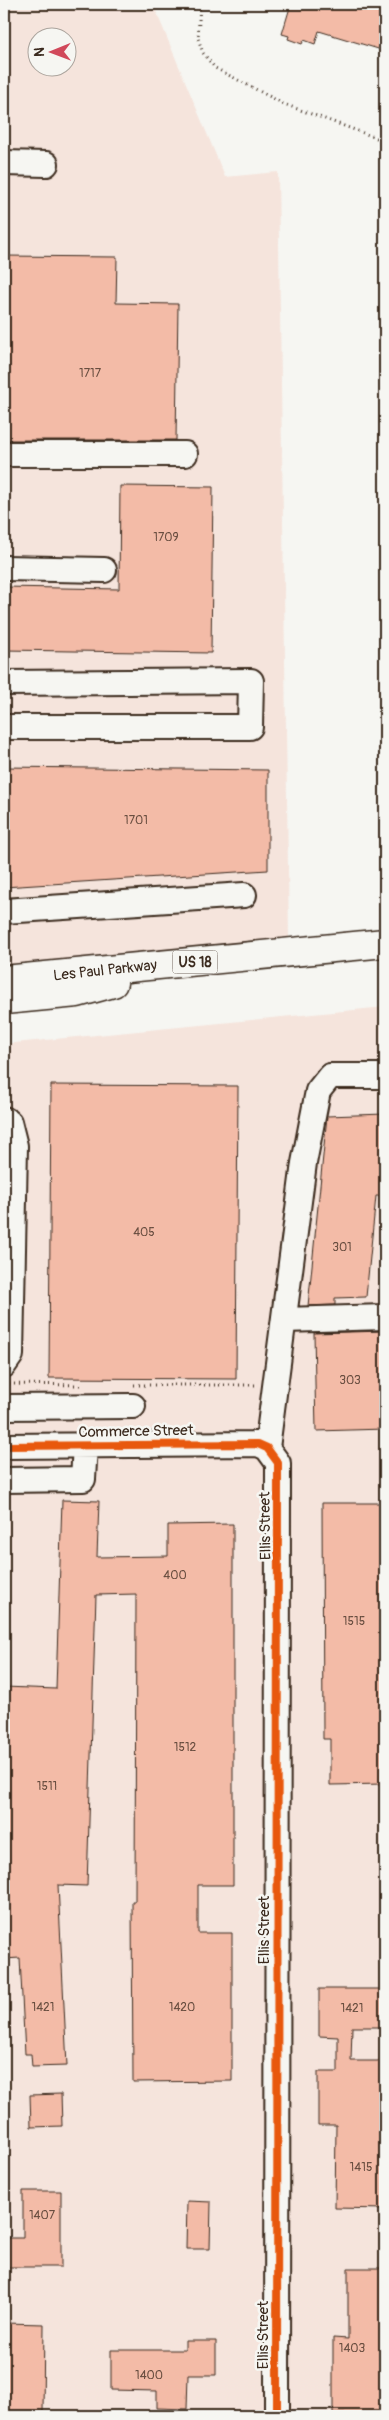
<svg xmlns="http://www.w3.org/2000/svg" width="389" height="2420" viewBox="0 0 389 2420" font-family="Pangolin,sans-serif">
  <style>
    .built { fill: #f5e4dc; fill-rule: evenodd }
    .building { fill: #f3bba7; stroke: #3b2a1e }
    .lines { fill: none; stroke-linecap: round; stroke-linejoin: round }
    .minor-casing { stroke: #3b2a1e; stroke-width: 28 }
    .major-casing { stroke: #3b2a1e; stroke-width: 31 }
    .path { stroke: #3b2a1e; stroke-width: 3; stroke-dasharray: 1 4; stroke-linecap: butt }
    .minor { stroke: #f6f6f2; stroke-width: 24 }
    .major { stroke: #f6f6f2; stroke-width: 28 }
    .cycleway-casing { stroke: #f6f6f2; stroke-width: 11 }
    .cycleway { stroke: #e8590c; stroke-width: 8 }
    .labels { text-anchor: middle; stroke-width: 5; stroke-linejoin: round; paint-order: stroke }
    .number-label { font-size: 12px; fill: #694e40 }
    .shield { fill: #f6f6f2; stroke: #73675e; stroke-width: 1 }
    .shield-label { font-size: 14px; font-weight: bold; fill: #3b2a1e }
    .street-label { font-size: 15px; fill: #3b2a1e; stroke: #f6f6f2 }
  </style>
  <rect width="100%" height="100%" fill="#f6f6f2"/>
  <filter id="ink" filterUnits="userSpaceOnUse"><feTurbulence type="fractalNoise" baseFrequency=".02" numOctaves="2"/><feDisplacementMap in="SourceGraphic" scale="10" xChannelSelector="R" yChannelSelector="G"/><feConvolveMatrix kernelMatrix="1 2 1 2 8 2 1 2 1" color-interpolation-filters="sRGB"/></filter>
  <g filter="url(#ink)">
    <!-- built -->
    <path class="built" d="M 4,4 L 153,4 L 225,177 L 278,172 L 289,938 L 4,965 ZM 38,38 L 68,38 L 68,68 L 38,68 Z
      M 385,1007 L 385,2416 L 4,2416 L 4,1044 Z"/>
    <!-- building -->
    <path class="building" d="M 291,4 L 385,4 L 385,51 L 319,31 L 315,44 L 304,40 L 302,44 L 288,39 L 289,36 L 282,34 Z
      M 4,256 L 117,257 L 116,303 L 178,304 L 176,440 L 4,440 Z
      M 120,486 L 213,487 L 211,653 L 4,650 L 4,587 L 119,589 Z
      M 4,767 L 268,770 L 268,870 L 4,887 Z
      M 51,1085 L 238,1086 L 236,1379 L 49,1378 Z
      M 385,1114 L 385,1196 L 376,1196 L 366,1297 L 335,1298 L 335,1305 L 308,1306 L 327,1116 Z
      M 385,1331 L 385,1429 L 316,1431 L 314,1333 Z
      M 62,1500 L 99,1501 L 97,1557 L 168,1556 L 168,1525 L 233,1524 L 233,1885 L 198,1885 L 198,1933 L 232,1933 L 232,2081 L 133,2082 L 132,1901 L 135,1901 L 136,1594 L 96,1595 L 87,1886 L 58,1885 L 67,2066 L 32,2067 L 31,2054 L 25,2054 L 20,1958 L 4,1959 L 4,1687 L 56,1689 Z
      M 322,1503 L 385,1503 L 385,1784 L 330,1785 L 330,1739 L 323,1739 Z
      M 319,1989 L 385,1989 L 385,2027 L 352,2027 L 351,2061 L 385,2061 L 385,2209 L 335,2208 L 336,2125 L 318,2125 L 318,2072 L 338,2072 L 338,2037 L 319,2036 Z
      M 61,2094 L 62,2126 L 31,2127 L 30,2095 Z
      M 23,2191 L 61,2191 L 61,2267 L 4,2267 L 4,2238 L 23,2238 Z
      M 187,2201 L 211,2202 L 210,2249 L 186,2249 Z
      M 348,2268 L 385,2268 L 385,2414 L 333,2414 L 333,2338 L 348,2339 Z
      M 4,2323 L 44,2324 L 43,2412 L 4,2412 Z
      M 185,2341 L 216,2341 L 216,2375 L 188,2375 L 187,2409 L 157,2408 L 157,2391 L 111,2390 L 111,2350 L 185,2350 Z"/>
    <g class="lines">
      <!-- minor casing -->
      <g class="minor-casing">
        <path id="minor" d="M 4,163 L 46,164
          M 4,454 L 185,454
          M 4,568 L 104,570
          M 4,683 L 251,681 L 250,727 L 4,727
          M 4,911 L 244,895
          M 4,1119 L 9,1122 L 15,1146 L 11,1355 L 4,1365
          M 284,1320 L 385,1317
          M 4,1407 L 133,1406
          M 4,1446 L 258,1444 L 267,1448 L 278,1463 L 277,2416
          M 267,1448 L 304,1163 L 318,1091 L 330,1076 L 385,1076
          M 4,1480 L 83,1479 L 85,1445"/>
      </g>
      <!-- major casing -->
      <g class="major-casing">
        <path id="major" d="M 4,980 L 385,943
          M 4,1000 L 77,993 L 113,983"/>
      </g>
      <!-- path -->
      <path class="path" d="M 200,4 L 198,38 L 203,53 L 215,68 L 284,104 L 385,141
        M 9,1384 L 83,1385
        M 134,1385 L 256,1385"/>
      <!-- minor -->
      <use href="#minor" class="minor"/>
      <!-- major -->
      <use href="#major" class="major"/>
      <!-- cycleway casing -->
      <g class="cycleway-casing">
        <path id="cycleway" d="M 4,1446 L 258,1444 L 267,1448 L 278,1463 L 277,2416"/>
      </g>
      <!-- cycleway -->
      <use href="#cycleway" class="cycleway"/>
    </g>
  </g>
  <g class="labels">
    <!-- number labels -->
    <g class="number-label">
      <text x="90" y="377">1717</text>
      <text x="166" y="541">1709</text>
      <text x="136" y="824">1701</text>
      <text x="144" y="1236">405</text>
      <text x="342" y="1251">301</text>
      <text x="350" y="1384">303</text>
      <text x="175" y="1579">400</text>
      <text x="354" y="1625">1515</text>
      <text x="185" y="1751">1512</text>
      <text x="47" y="1790">1511</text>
      <text x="43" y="2011">1421</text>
      <text x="182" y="2011">1420</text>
      <text x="352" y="2012">1421</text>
      <text x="361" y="2171">1415</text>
      <text x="42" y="2219">1407</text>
      <text x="352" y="2352">1403</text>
      <text x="149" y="2379">1400</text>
    </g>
    <!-- shield labels -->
    <rect class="shield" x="172.5" y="950.5" width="45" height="23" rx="4"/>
    <g class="shield-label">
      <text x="195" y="967">US 18</text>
    </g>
    <!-- street labels -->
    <g class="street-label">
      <text transform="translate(105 970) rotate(-6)" y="5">Les Paul Parkway</text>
      <text transform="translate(136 1431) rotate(-1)" y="5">Commerce Street</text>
      <text transform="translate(265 1526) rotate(-91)" y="5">Ellis Street</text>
      <text transform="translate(264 1930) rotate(-90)" y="5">Ellis Street</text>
      <text transform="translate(263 2335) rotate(-90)" y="5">Ellis Street</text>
    </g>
  </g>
  <!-- margin -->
  <rect width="389" height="2420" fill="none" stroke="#f6f6f2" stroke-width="20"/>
  <rect x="10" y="10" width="369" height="2400" fill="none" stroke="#3b2a1e" stroke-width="2" filter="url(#ink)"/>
  <!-- north arrow -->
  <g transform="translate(52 52) rotate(269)"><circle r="24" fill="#f6f6f2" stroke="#aba49d"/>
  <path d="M0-4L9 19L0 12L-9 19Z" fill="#d1495b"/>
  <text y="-8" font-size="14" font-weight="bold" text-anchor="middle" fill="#3b2a1e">N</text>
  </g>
</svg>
